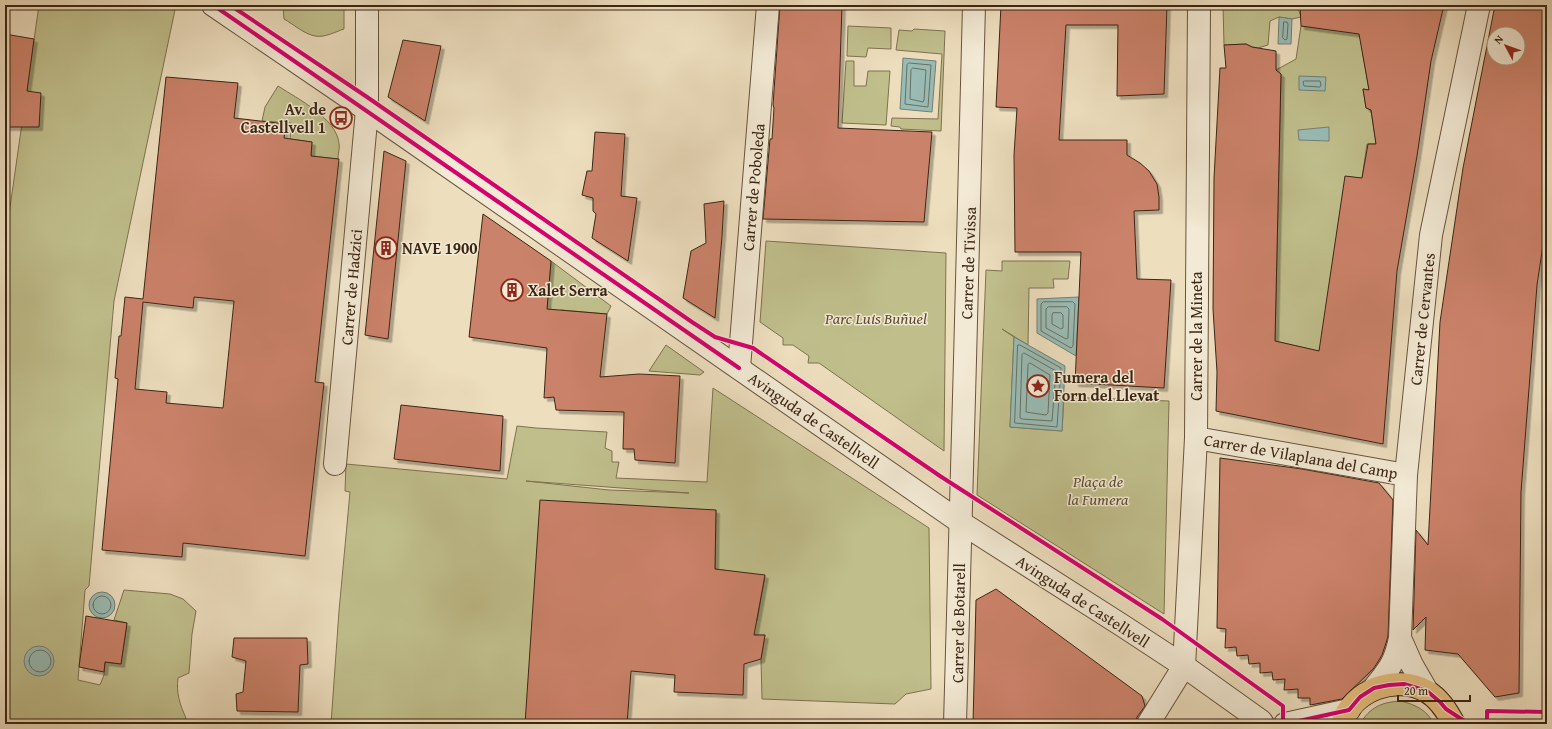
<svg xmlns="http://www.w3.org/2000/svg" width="1552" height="729" viewBox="0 0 1552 729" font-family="'Gentium Book Plus',serif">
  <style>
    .green { fill: #c0bf8c; stroke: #7e7250; fill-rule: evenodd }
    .water { fill: #99bcb5; stroke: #738074 }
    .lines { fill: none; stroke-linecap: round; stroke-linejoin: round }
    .shore { stroke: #6a7064; stroke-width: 1 }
    .building { fill: #cb826b; stroke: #3b2513; fill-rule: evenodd; filter: url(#shadow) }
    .minor-casing { stroke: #68533e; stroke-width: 24 }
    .tertiary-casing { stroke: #68533e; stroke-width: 24 }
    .primary-casing { stroke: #3b2513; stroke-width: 24 }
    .minor { stroke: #f3ead5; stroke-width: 22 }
    .tertiary { stroke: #f3ead5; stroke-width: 22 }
    .primary { stroke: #e6bf7f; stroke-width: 22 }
    .cycleway-casing { stroke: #f3ead5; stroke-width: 6 }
    .cycleway { stroke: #d6006c; stroke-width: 4 }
    .labels { text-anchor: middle; stroke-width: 3; stroke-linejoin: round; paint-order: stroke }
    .poi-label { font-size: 16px; font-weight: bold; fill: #3b2513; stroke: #f3ead5; text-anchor: start }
    .street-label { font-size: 16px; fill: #3b2513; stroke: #f3ead5 }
    .park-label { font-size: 16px; font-style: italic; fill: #5c4c31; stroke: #f3ead5 }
  </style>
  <defs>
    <filter id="shadow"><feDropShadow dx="3.5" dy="3.5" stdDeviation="0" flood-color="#0004"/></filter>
  </defs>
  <rect width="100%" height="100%" fill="#eddebe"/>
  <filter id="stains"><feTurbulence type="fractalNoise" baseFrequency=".005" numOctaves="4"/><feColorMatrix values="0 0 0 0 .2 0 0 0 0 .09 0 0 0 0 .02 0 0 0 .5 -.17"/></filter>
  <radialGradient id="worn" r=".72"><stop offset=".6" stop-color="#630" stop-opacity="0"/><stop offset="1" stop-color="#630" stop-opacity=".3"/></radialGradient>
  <!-- green -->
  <path class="green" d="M 39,5 L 176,5 L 114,301 L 89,586 L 85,590 L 78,680 L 100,685 L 104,675 L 105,662 L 121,664 L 127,623 L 114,620 L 124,590 L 170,594 L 183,599 L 196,611 L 192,634 L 189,673 L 178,678 C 176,693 180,705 186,718 L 184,724 L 5,724 L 5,242 Z
    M 283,5 L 344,5 L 344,29 C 335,32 324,38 315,36 C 304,34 293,24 284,19 Z
    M 1223,5 L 1297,5 L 1301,17 L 1292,19 L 1279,17 L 1270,21 L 1268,45 L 1258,48 L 1252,47 L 1246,44 L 1224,45 Z
    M 848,26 L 891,28 L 891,49 L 868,48 L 866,57 L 847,56 Z
    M 1301,26 L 1359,31 L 1369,90 L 1363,89 L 1366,108 L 1371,110 L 1376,144 L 1367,144 L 1362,178 L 1319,351 L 1275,341 L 1281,74 L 1276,70 L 1296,59 Z
    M 914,29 L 945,31 L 941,131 L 901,129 L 900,127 L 891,126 L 892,118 L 938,119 L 942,54 L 896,50 L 899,30 L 912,31 Z
    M 846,61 L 854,61 L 854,86 L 866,86 L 868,71 L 890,71 L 886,125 L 842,123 Z
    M 278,86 C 298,99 336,118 339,143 C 340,148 338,154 338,159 L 311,156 L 312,142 L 290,139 L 291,123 L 262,121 L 265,107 Z
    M 766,241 L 946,253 L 944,451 L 819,363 L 808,363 L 809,356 L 793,345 L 783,345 L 783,338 L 760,322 Z
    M 551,261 L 611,306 L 607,314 L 561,310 L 546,319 Z
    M 1002,261 L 1070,261 L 1068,279 L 1053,279 L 1054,288 L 1029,288 L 1028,345 L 1002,329 L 1014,337 L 1010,427 L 1062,431 L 1064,397 L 1169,401 L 1164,614 L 977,495 L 986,270 L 1002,271 Z
    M 666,345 L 704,372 L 700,375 L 649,371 Z
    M 713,388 L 929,528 L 931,689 L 906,694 L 895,704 L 762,699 L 761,659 L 765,635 L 714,635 L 712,619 L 757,621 L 765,576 L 715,569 L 716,510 L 525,724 L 331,724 L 339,611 L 350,492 L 345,491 L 346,464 L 507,479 L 517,426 L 536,428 L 607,432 L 605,448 L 612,451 L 612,462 L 619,462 L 616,478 L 707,482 ZM 526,481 L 689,493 L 609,490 Z
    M 1401,701 C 1416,705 1427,710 1434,724 L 1360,724 C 1370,707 1382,702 1401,701 Z"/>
  <!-- water -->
  <path class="water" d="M 1279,17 L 1292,19 L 1291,44 L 1278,44 Z
    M 903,58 L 936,61 L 932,112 L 900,109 Z
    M 1299,76 L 1326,77 L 1325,91 L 1299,90 Z
    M 1329,127 L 1329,141 L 1299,140 L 1298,130 Z
    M 1079,297 L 1076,356 L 1037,333 L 1037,299 Z
    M 1014,337 L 1065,366 L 1062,431 L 1010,427 Z
    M89 605a13 13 0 1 1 26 0a13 13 0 1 1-26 0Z
    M24 661a15 15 0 1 1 30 0a15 15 0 1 1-30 0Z"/>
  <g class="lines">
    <!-- shore -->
    <path class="shore" d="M 1284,22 L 1287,22 L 1288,24 L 1287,39 L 1285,40 L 1283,38 Z
      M 909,63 L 931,65 L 928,107 L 905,104 L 907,65 Z
      M 913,68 L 926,70 L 924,100 L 923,102 L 910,99 L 911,70 Z
      M 1305,81 L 1320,81 L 1321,85 L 1320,87 L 1304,86 L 1303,82 Z
      M 1073,302 L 1075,304 L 1073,346 L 1071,348 L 1041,331 L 1041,304 L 1043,302 Z
      M 1067,307 L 1069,309 L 1068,338 L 1066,339 L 1046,328 L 1046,309 L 1048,307 Z
      M 1061,313 L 1063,315 L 1063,328 L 1061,329 L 1052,324 L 1052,315 L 1053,313 Z
      M 1018,345 L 1020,345 L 1061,368 L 1057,427 L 1015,423 Z
      M 1024,353 L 1056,371 L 1052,421 L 1022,419 L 1020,418 L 1022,355 Z
      M 1030,363 L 1050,375 L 1048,413 L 1046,415 L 1026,412 L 1028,365 Z
      M93 605a9 9 0 1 1 18 0a9 9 0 1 1-18 0Z
      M29 661a11 11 0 1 1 22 0a11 11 0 1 1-22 0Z"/>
  </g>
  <!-- building -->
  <path class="building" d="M 780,5 L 842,5 L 838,128 L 932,132 L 924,222 L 763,219 L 770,139 L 772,139 L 774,108 L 773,105 Z
    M 1001,5 L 1167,5 L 1164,94 L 1117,96 L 1118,25 L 1066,25 L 1059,140 L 1127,140 L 1127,155 L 1140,163 L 1149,171 L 1157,184 L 1159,197 L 1159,210 L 1134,211 L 1137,279 L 1171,280 L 1164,388 L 1075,383 L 1081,252 L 1015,252 L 1014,155 L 1017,108 L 996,107 Z
    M 1300,5 L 1444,5 L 1431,61 L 1417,156 L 1397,271 L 1383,444 L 1216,411 L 1217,372 L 1213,309 L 1214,178 L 1220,68 L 1226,68 L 1224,45 L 1246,44 L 1252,47 L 1276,51 L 1276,70 L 1281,74 L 1275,341 L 1319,351 L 1345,176 L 1362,178 L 1368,144 L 1376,144 L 1371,110 L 1366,108 L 1363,89 L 1369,90 L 1359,34 L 1301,26 Z
    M 1495,5 L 1547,5 L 1547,218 L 1537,285 L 1521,492 L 1519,693 L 1495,697 L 1458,654 L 1425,650 L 1426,617 L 1413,630 L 1416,530 L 1428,545 L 1440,322 L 1463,168 ZM 1494,34 L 1518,34 L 1518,58 L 1494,58 Z
    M 5,34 L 34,39 L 27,91 L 41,93 L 39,127 L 5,127 Z
    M 403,40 L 441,46 L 425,121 L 388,97 Z
    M 166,77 L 238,83 L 234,118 L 286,124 L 284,138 L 312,142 L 311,156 L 339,159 L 315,382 L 324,383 L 305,556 L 183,543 L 182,557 L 102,550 L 118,379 L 115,378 L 119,336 L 121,336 L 125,297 L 143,299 ZM 194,297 L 234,301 L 223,408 L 166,403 L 167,392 L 135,389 L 143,302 L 193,308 Z
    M 595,132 L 625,134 L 621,196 L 637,198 L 628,261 L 592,238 L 596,214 L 593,211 L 593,198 L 582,195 L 587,171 L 592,171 Z
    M 384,151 L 406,161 L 388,339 L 365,335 Z
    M 724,201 L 722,236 L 715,318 L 683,298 L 691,251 L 706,243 L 704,204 Z
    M 483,214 L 551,261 L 547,309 L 607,314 L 600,377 L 639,374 L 680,376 L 675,463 L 635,460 L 634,449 L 623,449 L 624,412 L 556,410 L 554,397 L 544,398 L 547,348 L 469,337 Z
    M 401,405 L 503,416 L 500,471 L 394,459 Z
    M 1220,458 L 1302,469 L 1379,483 L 1393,500 L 1388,636 L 1386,643 L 1382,655 L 1374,668 L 1342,699 L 1310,705 L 1310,698 L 1298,698 L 1298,689 L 1284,690 L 1285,679 L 1273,680 L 1272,672 L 1260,673 L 1260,663 L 1249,664 L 1248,655 L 1237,656 L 1236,647 L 1225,648 L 1226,629 L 1217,628 Z
    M 540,500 L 716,510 L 715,569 L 765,575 L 754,635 L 765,635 L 761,659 L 744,664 L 743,695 L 674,692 L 675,675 L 631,671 L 627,724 L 525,724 Z
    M 996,589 L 1142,696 L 1145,706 L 1137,717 L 1136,724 L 973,724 L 976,600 Z
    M 86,616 L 127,623 L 121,664 L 105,662 L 104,672 L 79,667 Z
    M 234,638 L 307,638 L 308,664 L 300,665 L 298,712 L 237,711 L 236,694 L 243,692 L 246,661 L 232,657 Z"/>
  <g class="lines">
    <!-- minor casing -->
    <g class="minor-casing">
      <path id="minor" d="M 739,368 L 768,5
        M 1196,438 L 1406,475
        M 335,464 L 367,110 L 367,5
        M 1400,638 L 1412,665 L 1427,691
        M 1374,688 C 1389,669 1395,663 1400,638 L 1406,475 L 1431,235 L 1479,5
        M 955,724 C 961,484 969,245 974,5
        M 1148,724 L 1184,666 L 1196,438 L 1199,5"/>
    </g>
    <!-- tertiary casing -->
    <g class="tertiary-casing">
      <path id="tertiary" d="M 213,5 L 367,110 L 960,522 L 1123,626 L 1184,666 L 1261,721 L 1263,724
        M 1285,724 L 1349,710"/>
    </g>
    <!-- primary casing -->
    <g class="primary-casing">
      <path id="primary" d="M 1342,724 C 1352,690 1396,674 1426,691 C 1439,698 1447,711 1454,724"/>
    </g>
    <!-- minor -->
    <use href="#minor" class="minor"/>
    <!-- tertiary -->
    <use href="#tertiary" class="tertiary"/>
    <!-- primary -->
    <use href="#primary" class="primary"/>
    <!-- cycleway casing -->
    <g class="cycleway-casing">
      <path id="cycleway" d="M 213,5 L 739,368
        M 230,5 L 367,97 L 692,322 L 715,337 L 753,348 L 940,476 L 1162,619 L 1283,706 L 1283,724
        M 1285,724 L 1349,710 L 1360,697 L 1374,688 L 1389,685 L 1404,684 L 1427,691 L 1440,702 L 1446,709 L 1469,724
        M 1487,724 L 1487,711 L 1547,712"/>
    </g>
    <!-- cycleway -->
    <use href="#cycleway" class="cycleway"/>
  </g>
  <!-- icons -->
  <defs>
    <g id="bus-ring" transform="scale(1.15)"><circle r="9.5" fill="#f3ead5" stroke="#8f2418" stroke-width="1.5"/><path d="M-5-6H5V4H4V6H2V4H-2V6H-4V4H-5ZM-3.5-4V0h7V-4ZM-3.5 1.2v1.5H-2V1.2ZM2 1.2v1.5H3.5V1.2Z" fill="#8f2418"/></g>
    <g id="building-ring" transform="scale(1.15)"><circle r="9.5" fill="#f3ead5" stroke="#8f2418" stroke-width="1.5"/><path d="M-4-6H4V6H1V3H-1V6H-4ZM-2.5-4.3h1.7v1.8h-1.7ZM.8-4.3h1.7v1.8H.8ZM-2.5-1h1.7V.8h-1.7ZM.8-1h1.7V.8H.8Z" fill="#8f2418"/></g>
    <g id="sight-ring" transform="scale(1.15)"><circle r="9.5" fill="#f3ead5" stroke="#8f2418" stroke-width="1.5"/><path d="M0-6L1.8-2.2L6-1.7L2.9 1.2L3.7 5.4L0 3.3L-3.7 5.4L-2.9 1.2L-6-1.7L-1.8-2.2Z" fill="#8f2418"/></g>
  </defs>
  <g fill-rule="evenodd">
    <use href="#bus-ring" x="341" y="118"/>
    <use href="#building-ring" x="386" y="248"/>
    <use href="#building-ring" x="512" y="290"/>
    <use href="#sight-ring" x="1038" y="386"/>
  </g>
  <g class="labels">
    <!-- poi labels -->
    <g class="poi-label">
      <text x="326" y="115" text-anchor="end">Av. de<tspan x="326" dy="18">Castellvell 1</tspan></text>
      <text x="402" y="254">NAVE 1900</text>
      <text x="528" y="296">Xalet Serra</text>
      <text x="1054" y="383">Fumera del<tspan x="1054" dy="18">Forn del Llevat</tspan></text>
    </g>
    <!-- street labels -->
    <g class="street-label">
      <text transform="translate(753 187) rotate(-85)" y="6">Carrer de Poboleda</text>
      <text transform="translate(968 263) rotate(-88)" y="6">Carrer de Tivissa</text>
      <text transform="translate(351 287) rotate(-85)" y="6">Carrer de Hadzici</text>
      <text transform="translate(1422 319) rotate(-84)" y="6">Carrer de Cervantes</text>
      <text transform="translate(1196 336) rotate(-90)" y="6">Carrer de la Mineta</text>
      <text transform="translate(814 420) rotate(35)" y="6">Avinguda de Castellvell</text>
      <text transform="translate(1301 456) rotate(10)" y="6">Carrer de Vilaplana del Camp</text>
      <text transform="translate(1083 601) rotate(33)" y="6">Avinguda de Castellvell</text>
      <text transform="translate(958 623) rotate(-89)" y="6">Carrer de Botarell</text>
    </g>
    <!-- park labels -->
    <g class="park-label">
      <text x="876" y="324">Parc Luis Buñuel</text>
      <text x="1098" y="487">Plaça de<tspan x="1098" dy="18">la Fumera</tspan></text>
    </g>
  </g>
  <!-- margin -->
  <rect width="1552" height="729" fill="none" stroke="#eddebe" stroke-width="20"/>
  <rect x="6" y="6" width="1540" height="717" fill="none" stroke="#3b2513" stroke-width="2"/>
  <rect x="10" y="10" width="1532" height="709" fill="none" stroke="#3b2513"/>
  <!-- north arrow -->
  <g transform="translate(1506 46) rotate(311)"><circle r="19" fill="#f3ead5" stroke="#a99b87"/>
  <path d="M0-3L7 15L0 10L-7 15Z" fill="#8f2418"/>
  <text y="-6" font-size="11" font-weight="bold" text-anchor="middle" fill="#3b2513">N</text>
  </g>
  <!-- scale -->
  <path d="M1398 695v6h72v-6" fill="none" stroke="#3b2513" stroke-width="2"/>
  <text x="1404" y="695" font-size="12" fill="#3b2513" stroke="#f3ead5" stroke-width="3" paint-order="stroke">20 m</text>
  <rect width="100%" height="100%" filter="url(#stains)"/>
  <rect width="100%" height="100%" fill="url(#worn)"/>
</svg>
